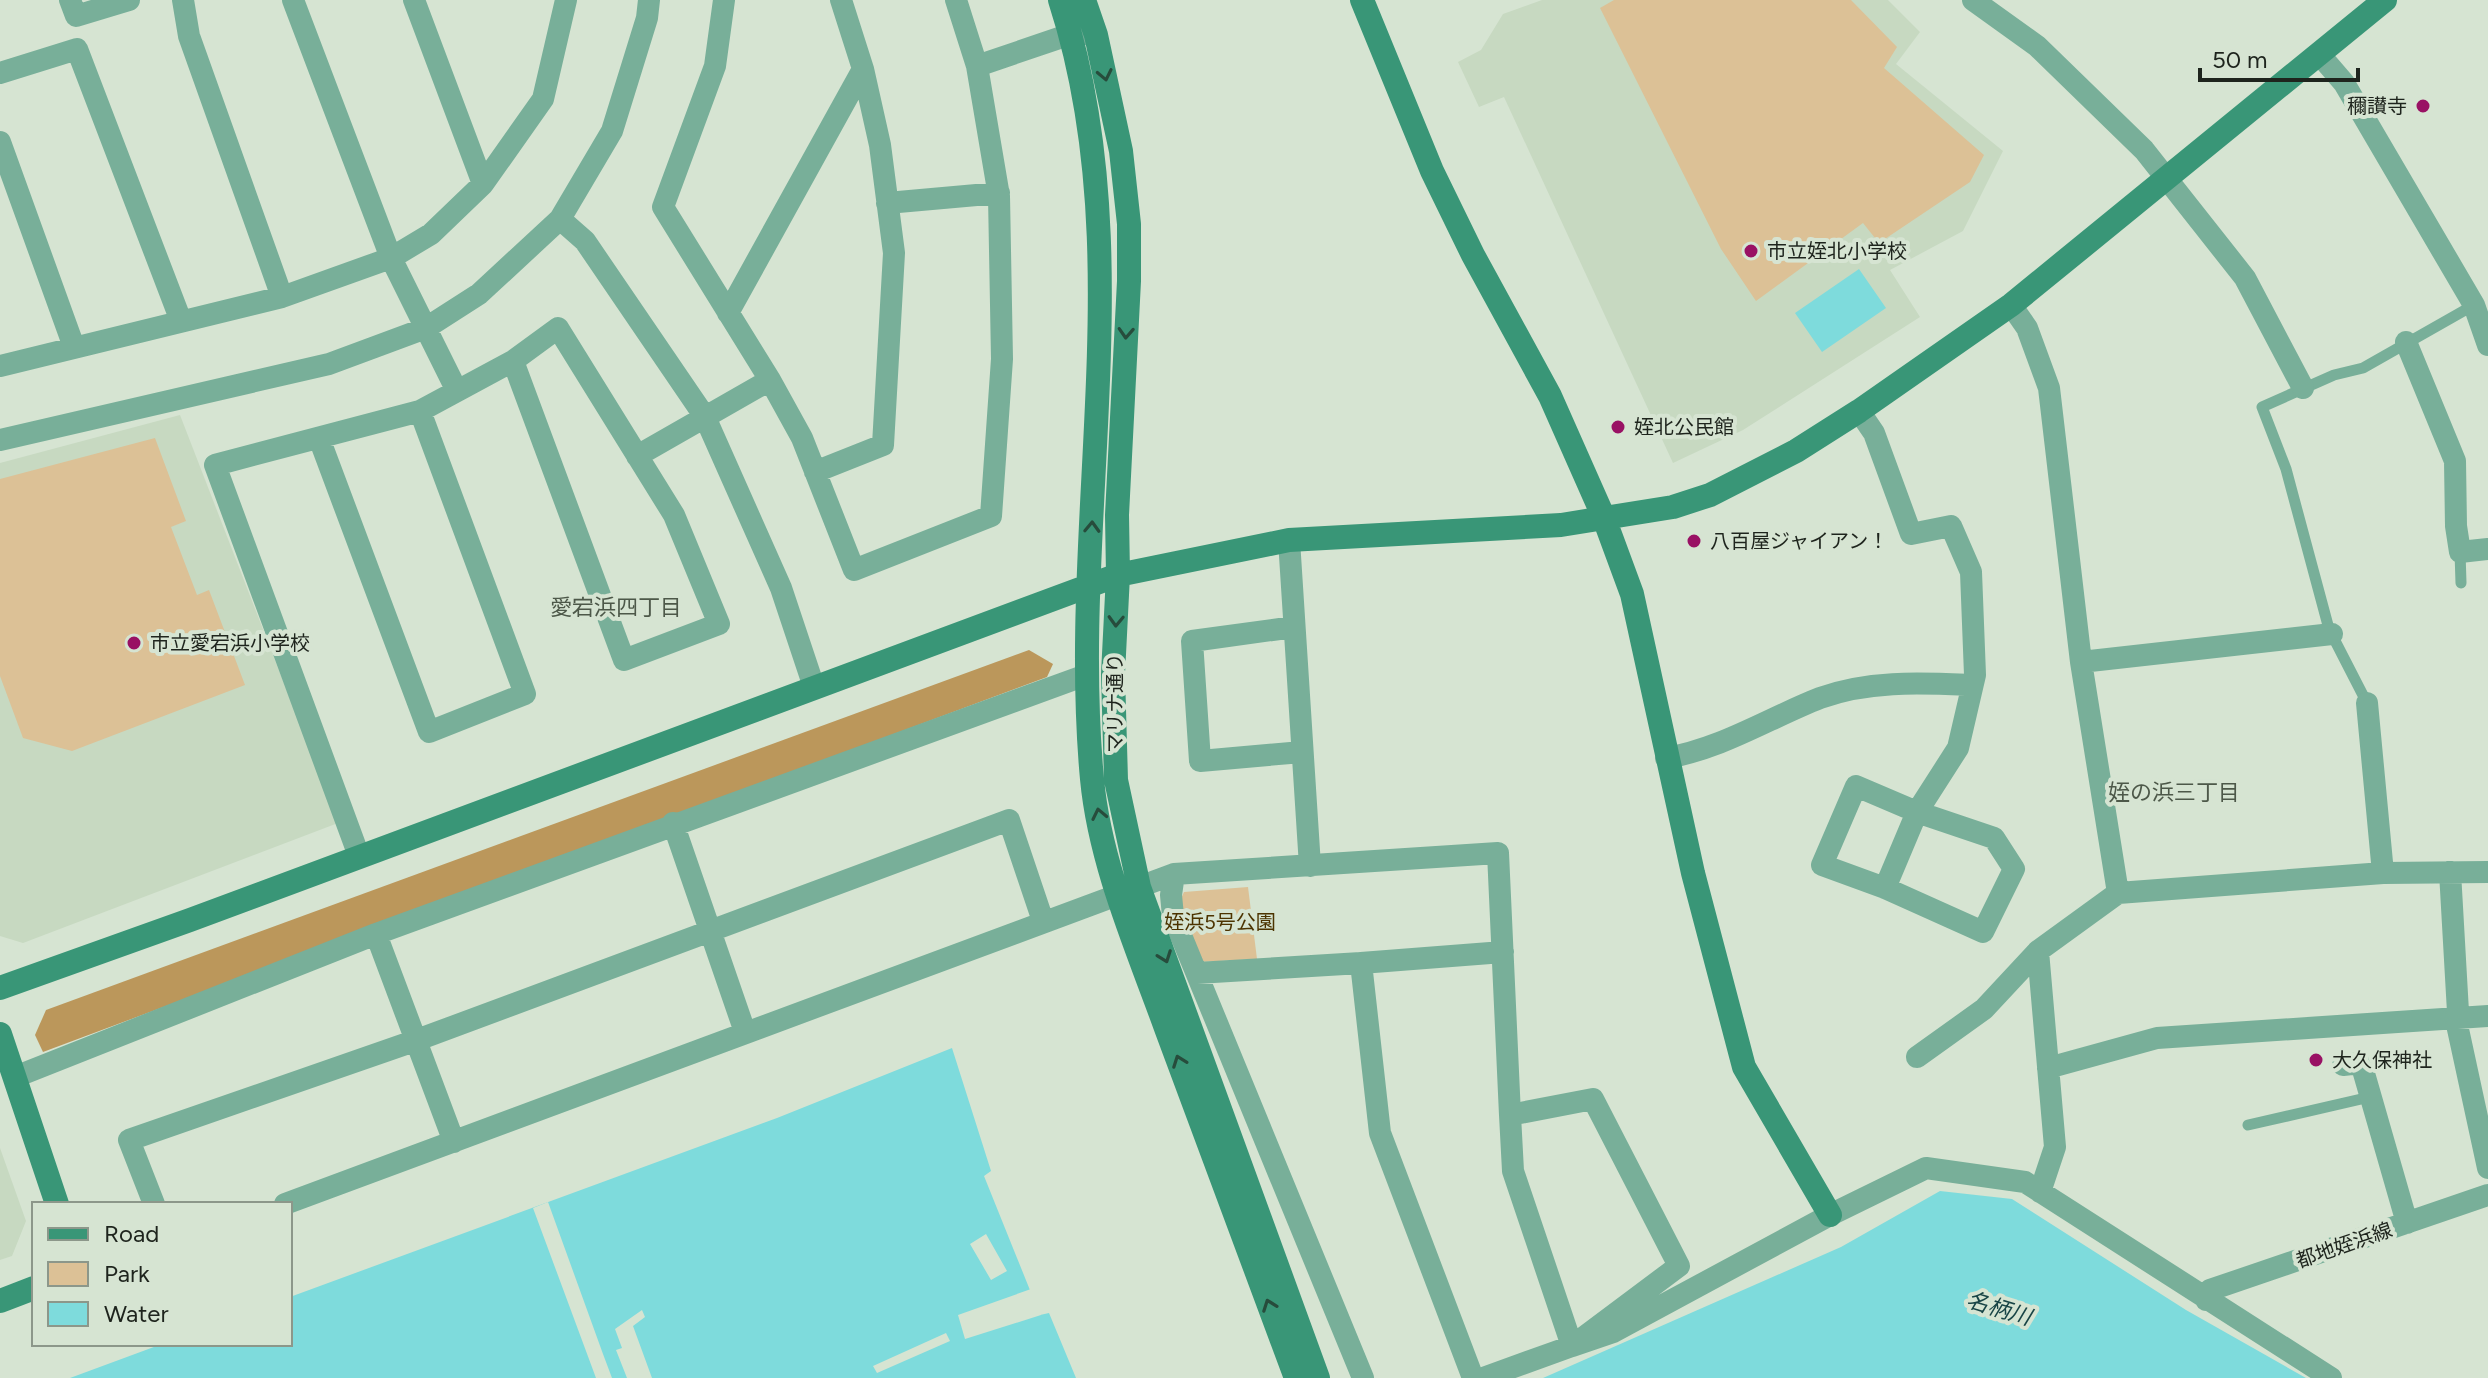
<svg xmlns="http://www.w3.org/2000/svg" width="2488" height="1378" viewBox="0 0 2488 1378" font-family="Figtree,'Noto Sans JP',sans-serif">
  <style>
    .built { fill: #c7d9c1 }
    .green { fill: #dcc196 }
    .forest { fill: #bb975b }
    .water { fill: #7edbdc }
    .pier { fill: #d6e4d2 }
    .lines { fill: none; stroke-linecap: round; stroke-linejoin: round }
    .lane { stroke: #78af99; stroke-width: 11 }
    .street { stroke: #78af99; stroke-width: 22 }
    .secondary { stroke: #399677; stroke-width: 24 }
    .oneway { stroke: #274c3c }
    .poi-dot { fill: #991164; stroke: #d6e4d2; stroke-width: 3 }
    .labels { text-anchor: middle; stroke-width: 8; stroke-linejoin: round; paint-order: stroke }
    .poi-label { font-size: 20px; fill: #1e241d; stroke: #d6e4d2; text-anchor: start }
    .street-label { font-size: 20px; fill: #1e241d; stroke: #d6e4d2 }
    .park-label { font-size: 20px; fill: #4c3300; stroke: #d6e4d2 }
    .neighbourhood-label { font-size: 22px; fill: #4d5849; stroke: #d6e4d2 }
    .water-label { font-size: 22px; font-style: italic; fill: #194546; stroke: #d6e4d2 }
  </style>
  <rect width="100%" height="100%" fill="#d6e4d2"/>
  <!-- built -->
  <path class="built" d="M 1542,0 L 1888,0 L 1920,32 L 1896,64 L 2003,151 L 1963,231 L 1890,270 L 1920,317 L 1743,430 L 1673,463 L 1504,97 L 1479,107 L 1458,62 L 1481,50 L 1503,14 Z
    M 180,415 L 338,823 L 23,943 L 0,936 L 0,463 Z
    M 0,1148 L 26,1221 L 12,1256 L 0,1260 Z"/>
  <!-- green -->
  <path class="green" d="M 1614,0 L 1851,0 L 1897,47 L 1884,68 L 1984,155 L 1970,182 L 1879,243 L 1863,223 L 1756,301 L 1721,249 L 1600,8 Z
    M 155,438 L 186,521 L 171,527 L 197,595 L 209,590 L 245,685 L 72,751 L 23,738 L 0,676 L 0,479 Z
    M 1248,887 L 1257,959 L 1199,962 L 1177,907 L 1184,892 Z"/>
  <!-- forest -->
  <path class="forest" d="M 1029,650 L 1053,664 L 1047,677 L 43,1052 L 35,1035 L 46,1010 Z"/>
  <!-- water -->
  <path class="water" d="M 1859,269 L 1886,308 L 1822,352 L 1795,313 Z
    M 952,1048 L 991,1171 L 984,1176 L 1040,1315 L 1049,1313 L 1076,1378 L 70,1378 L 162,1344 L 290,1344 L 290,1297 L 777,1118 Z
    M 1940,1191 L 2012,1199 L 2186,1310 L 2306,1378 L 1543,1378 L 1841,1247 Z"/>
  <!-- pier -->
  <path class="pier" d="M 548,1202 L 603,1354 L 612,1378 L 596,1378 L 533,1208 Z
    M 986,1234 L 1007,1271 L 991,1280 L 970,1244 Z
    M 1031,1289 L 1041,1315 L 965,1339 L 958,1315 Z
    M 642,1310 L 645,1317 L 633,1326 L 652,1378 L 627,1378 L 616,1350 L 622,1348 L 615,1329 Z
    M 946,1333 L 950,1341 L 877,1373 L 873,1366 Z"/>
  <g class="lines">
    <!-- lane -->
    <path class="lane" d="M 2460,552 L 2461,583
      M 2367,703 L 2329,629 L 2286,469 L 2262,407 L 2334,375 L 2363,368 L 2474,305
      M 2248,1125 L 2370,1097"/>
    <!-- street -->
    <path class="street" d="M 70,0 L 76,16 L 129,0
      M 183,0 L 189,36 L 282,297
      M 293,0 L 391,258 L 457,391
      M 414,0 L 483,184
      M 724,0 L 715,66 L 663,207 L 770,380 L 802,438 L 854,570 L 991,516 L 1002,359 L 999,196 L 977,66 L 956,0
      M 1973,0 L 2037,46 L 2144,150 L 2245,278 L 2303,388
      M 2319,54 L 2344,83 L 2474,305 L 2488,345
      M 977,66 L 1071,34 L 1087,34
      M 0,73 L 77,49 L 181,321
      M 0,142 L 74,347
      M 887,203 L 999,193
      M 560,219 L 585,241 L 705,417 L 781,588 L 814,687
      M 2011,305 L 2027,328 L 2049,388 L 2081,662 L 2332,634
      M 728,313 L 863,69
      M 558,328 L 674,515 L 719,624 L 624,660 L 513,361 Z
      M 2406,342 L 2455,461 L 2456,526 L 2460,552 L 2488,549
      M 0,366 L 282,297 L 391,258 L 431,234 L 483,184 L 543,99 L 566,0
      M 1859,411 L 1874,433 L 1911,534 L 1951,526 L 1971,572 L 1975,675 L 1958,748 L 1917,812 L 1885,888
      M 319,438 L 429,732 L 525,694 L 420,411
      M 0,440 L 329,364 L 426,328 L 479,294 L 560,219 L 612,131 L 647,18 L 649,0
      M 637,456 L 770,380
      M 815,472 L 883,445 L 894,253 L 880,145 L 863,69 L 841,0
      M 1289,540 L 1310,866
      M 1294,627 L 1192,641 L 1200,761 L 1302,752
      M 2081,662 L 2118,893
      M 2367,703 L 2383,873
      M 1666,758 C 1721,749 1769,718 1820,698 C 1869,680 1922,683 1972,685
      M 1856,786 L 1917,812 L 1994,838 L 2014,869 L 1983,932 L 1885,888 L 1822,865 Z
      M 673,823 L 745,1032
      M 359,856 L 215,465 L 420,411 L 513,361
      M 2450,872 L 2458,1012 L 2456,1020 L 2488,1168
      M 1174,874 L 1171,895 L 1173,916 L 1363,1378
      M 376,934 L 454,1142
      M 1361,963 L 1503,952
      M 1197,973 L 1361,963 L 1380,1133 L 1473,1378
      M 1917,1057 L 1984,1009 L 2038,951
      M 2343,1065 L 2361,1063 L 2407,1223
      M 2048,1068 L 2157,1038 L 2488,1016
      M 15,1077 L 376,934 L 1086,675
      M 1510,1115 L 1513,1171 L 1572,1346 L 1613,1332 L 1830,1215 L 1926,1168 L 2025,1182 L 2331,1378
      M 2040,1192 L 2055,1147 L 2038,951 L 2118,893 L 2383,873 L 2488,872
      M 154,1204 L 129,1140 L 417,1040 L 1009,820 L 1043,921
      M 285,1204 L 1174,874 L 1498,853 L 1510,1115 L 1593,1099 L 1679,1266 L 1572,1346 L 1483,1378
      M 2206,1300 L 2210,1290 L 2488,1195"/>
    <!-- secondary -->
    <path class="secondary" d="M 1060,0 C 1142,253 1068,520 1092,779 C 1100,865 1138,950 1167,1031 C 1210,1146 1253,1262 1296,1378
      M 1084,0 L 1096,35 L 1121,151 L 1129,224 L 1129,281 L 1117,515 L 1118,575 L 1113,674 L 1116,780 L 1139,887 L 1318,1378
      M 1362,0 L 1432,171 L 1473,255 L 1550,396 L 1604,518 L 1632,594 L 1693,873 L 1744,1067 L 1830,1215
      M 0,988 L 190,920 L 1118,575 L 1289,540 L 1561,525 L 1673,507 L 1710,495 L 1796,451 L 1859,411 L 2011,305 L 2385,0
      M 0,1034 L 57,1204
      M 0,1301 L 34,1288"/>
  </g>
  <!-- one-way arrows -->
  <defs><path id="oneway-chevron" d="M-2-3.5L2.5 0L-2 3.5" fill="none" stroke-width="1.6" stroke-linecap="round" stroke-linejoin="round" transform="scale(2)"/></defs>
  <g class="oneway">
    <use href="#oneway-chevron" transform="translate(1105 75) rotate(78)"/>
    <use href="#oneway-chevron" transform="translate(1126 333) rotate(93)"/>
    <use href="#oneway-chevron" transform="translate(1092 527) rotate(-88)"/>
    <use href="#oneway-chevron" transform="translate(1116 621) rotate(92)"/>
    <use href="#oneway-chevron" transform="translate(1099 814) rotate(-102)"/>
    <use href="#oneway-chevron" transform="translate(1165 957) rotate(70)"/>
    <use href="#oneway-chevron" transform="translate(1179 1061) rotate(-110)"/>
    <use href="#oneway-chevron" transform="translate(1269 1305) rotate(-110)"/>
  </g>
  <!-- markers -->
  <g class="poi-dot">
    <circle cx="2423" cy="106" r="8"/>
    <circle cx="1751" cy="251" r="8"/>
    <circle cx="1618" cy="427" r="8"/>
    <circle cx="1694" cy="541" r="8"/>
    <circle cx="134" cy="643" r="8"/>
    <circle cx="2316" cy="1060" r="8"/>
  </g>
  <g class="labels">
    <!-- poi labels -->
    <g class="poi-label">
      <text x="2407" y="113" text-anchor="end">穪讃寺</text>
      <text x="1767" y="258">市立姪北小学校</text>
      <text x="1634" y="434">姪北公民館</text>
      <text x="1710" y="548">八百屋ジャイアン！</text>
      <text x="150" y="650">市立愛宕浜小学校</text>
      <text x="2332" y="1067">大久保神社</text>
    </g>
    <!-- street labels -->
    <g class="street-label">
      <text transform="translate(1115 703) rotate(-90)" y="7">マリナ通り</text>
      <text transform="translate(2344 1245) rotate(-19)" y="7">都地姪浜線</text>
    </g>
    <!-- park labels -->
    <g class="park-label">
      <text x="1220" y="929">姪浜5号公園</text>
    </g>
    <!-- neighbourhood labels -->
    <g class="neighbourhood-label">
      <text x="616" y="615">愛宕浜四丁目</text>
      <text x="2174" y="800">姪の浜三丁目</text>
    </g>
    <!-- water labels -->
    <g class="water-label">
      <text transform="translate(1999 1308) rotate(17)" y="8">名柄川</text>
    </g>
  </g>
  <!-- legend -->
  <rect x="32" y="1202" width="260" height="144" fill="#d6e4d2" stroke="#8c978a" stroke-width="2"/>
  <rect x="48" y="1228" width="40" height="12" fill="#399677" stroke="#8c978a" stroke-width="2"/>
  <text x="104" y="1242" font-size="24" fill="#1e241d">Road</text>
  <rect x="48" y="1262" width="40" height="24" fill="#dcc196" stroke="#8c978a" stroke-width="2"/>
  <text x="104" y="1282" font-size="24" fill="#1e241d">Park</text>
  <rect x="48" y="1302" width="40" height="24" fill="#7edbdc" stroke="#8c978a" stroke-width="2"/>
  <text x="104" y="1322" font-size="24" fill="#1e241d">Water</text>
  <!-- scale -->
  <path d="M2200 68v12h158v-12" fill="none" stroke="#1e241d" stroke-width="4"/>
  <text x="2212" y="68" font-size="24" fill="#1e241d" stroke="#d6e4d2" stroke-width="6" paint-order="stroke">50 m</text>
</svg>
